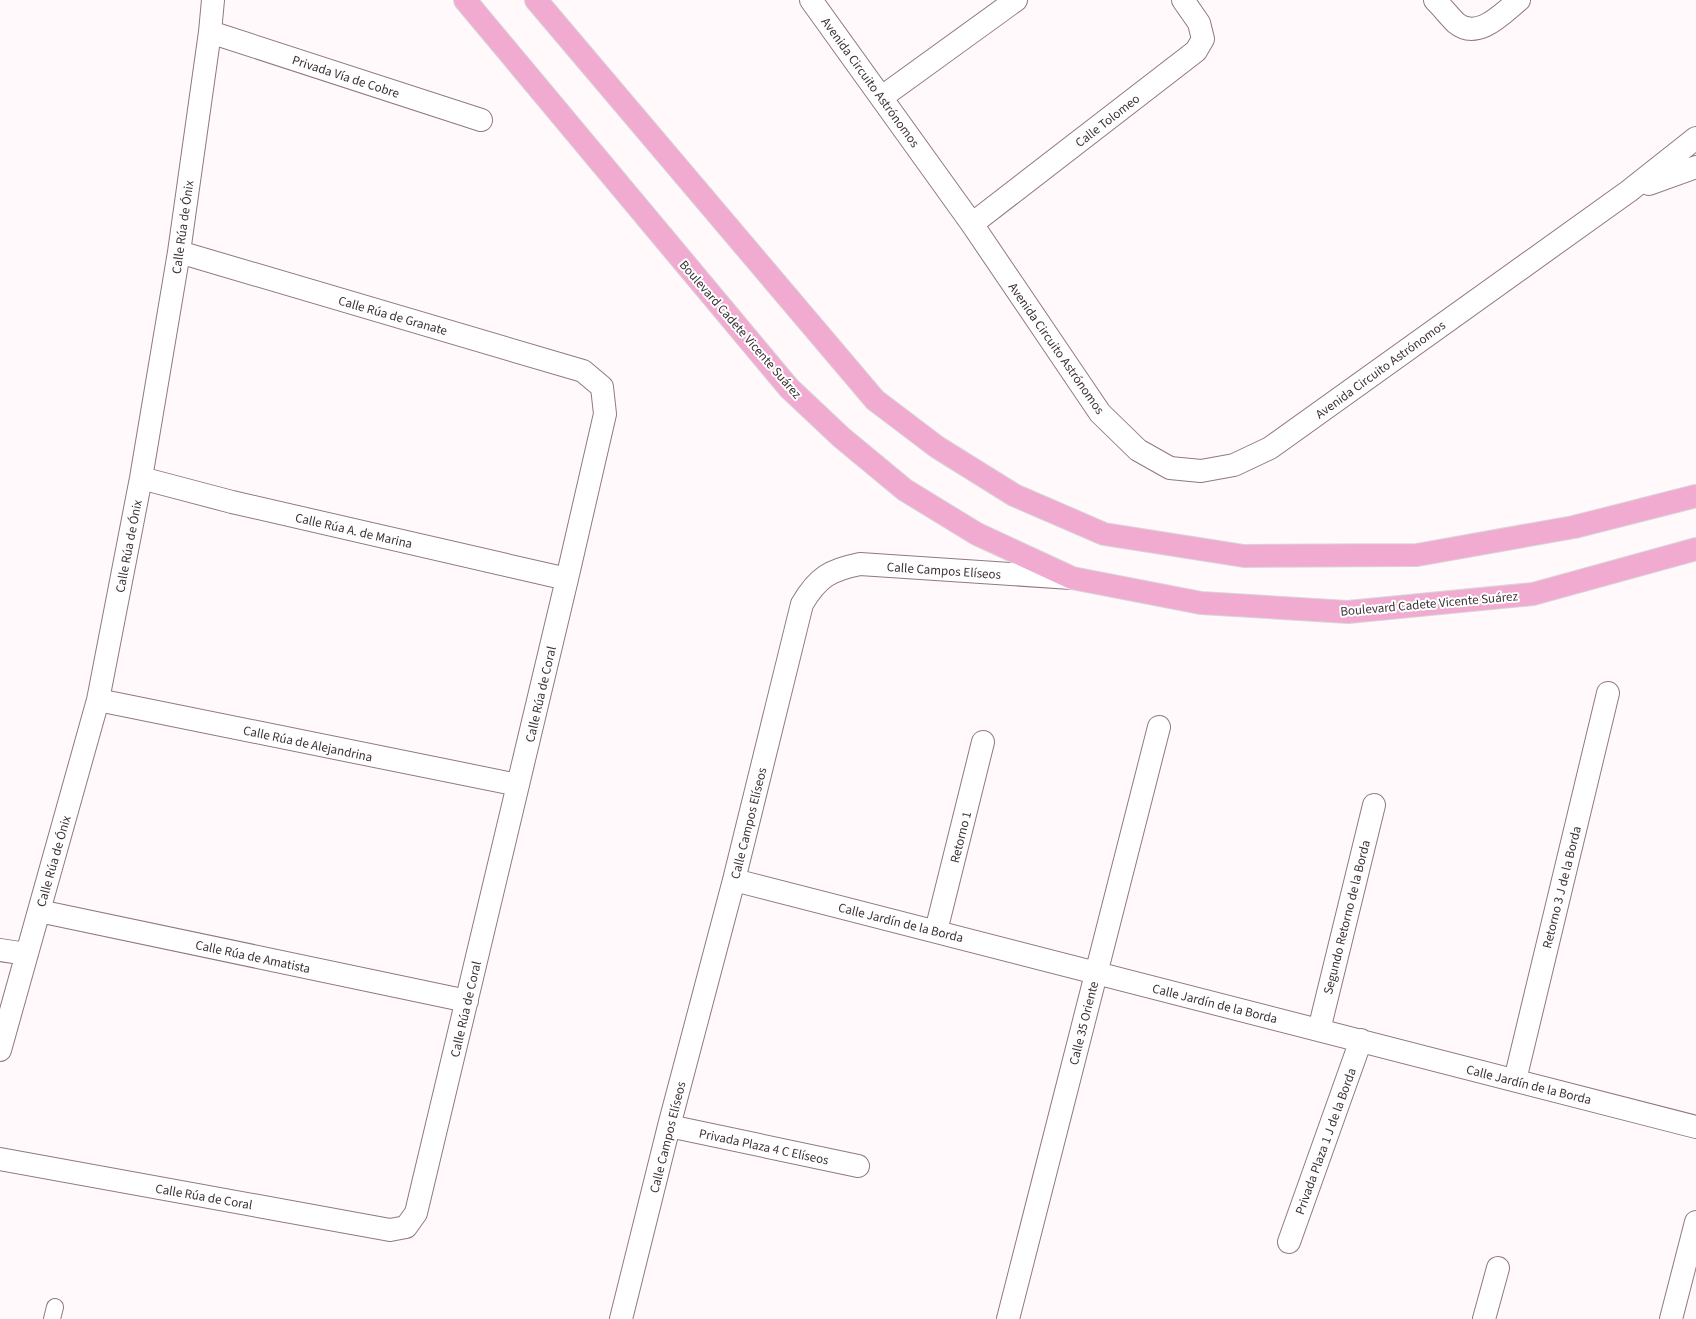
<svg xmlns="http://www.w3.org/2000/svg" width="1696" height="1319" viewBox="0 0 1696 1319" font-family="'Source Sans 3',sans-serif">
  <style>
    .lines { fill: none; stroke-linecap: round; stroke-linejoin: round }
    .service-casing { stroke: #907883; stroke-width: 18 }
    .minor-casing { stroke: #907883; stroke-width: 24 }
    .primary-casing { stroke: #d8d6d7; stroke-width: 24 }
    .service { stroke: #fff; stroke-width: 16 }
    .minor { stroke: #fff; stroke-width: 22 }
    .primary { stroke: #f1aad0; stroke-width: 22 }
    .labels { text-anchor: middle; stroke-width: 4; stroke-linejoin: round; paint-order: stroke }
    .street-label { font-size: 13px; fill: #3c3237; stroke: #fff }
  </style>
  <rect width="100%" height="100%" fill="#fff9fc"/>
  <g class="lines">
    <!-- service casing -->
    <g class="service-casing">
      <path id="service" d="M 52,1319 L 55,1307"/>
    </g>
    <!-- minor casing -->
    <g class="minor-casing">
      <path id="minor" d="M 811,0 L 972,224 L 1100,413 L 1138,450 L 1170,468 L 1201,471 L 1234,465 L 1270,448 L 1629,191 L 1696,138
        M 1435,0 C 1442,7 1449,16 1456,23 C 1478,41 1503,13 1519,0
        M 210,32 L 481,120
        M 882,97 L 1016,0
        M 1649,184 L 1696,167
        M 972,224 L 1196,51 L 1203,39 L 1199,23 L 1183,0
        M 141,478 L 232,502 L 567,579
        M 98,700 L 518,785
        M 734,880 L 1696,1127
        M 39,911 L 467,1001
        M 936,931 L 983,742
        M 0,950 L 27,954
        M 1319,1030 L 1374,805
        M 0,1050 L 98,700 L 141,478 L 179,252 L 210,32 L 213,0
        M 1515,1080 L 1608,693
        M 669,1126 L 858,1166
        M 0,1159 L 390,1230 L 406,1227 L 416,1213 L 567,579 L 605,414 L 602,387 L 583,371 L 179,252
        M 1289,1242 L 1361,1040
        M 621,1319 L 669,1126 L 734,880 L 802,604 C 818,577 830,570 860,564 L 1071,578
        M 1008,1319 L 1159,727
        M 1484,1319 L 1498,1268
        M 1671,1319 L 1696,1222"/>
    </g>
    <!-- primary casing -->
    <g class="primary-casing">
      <path id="primary" d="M 465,0 L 789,388 L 841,437 L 905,490 L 977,534 L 1072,578 L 1201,603 L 1348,612 L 1533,594 L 1696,549
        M 536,0 L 875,400 L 937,447 L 1014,495 L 1104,534 L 1244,556 L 1417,555 L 1574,527 L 1696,496"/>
    </g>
    <!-- service -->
    <use href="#service" class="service"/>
    <!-- minor -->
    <use href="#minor" class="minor"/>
    <!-- primary -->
    <use href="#primary" class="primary"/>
  </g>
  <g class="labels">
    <!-- street labels -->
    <g class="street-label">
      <text transform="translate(346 76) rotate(18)" y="5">Privada Vía de Cobre</text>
      <text transform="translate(871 82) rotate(54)" y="5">Avenida Circuito Astrónomos</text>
      <text transform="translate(1107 120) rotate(-38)" y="5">Calle Tolomeo</text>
      <text transform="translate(182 227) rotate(-82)" y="5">Calle Rúa de Ónix</text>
      <text transform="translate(393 315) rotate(16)" y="5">Calle Rúa de Granate</text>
      <text transform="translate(741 329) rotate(49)" y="5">Boulevard Cadete Vicente Suárez</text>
      <text transform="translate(1057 348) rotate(55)" y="5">Avenida Circuito Astrónomos</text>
      <text transform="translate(1380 369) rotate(-36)" y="5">Avenida Circuito Astrónomos</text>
      <text transform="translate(354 530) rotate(13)" y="5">Calle Rúa A. de Marina</text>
      <text transform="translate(128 546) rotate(-79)" y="5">Calle Rúa de Ónix</text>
      <text transform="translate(944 570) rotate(4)" y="5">Calle Campos Elíseos</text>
      <text transform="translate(1429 603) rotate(-5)" y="5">Boulevard Cadete Vicente Suárez</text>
      <text transform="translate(540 694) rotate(-77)" y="5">Calle Rúa de Coral</text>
      <text transform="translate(308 743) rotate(12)" y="5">Calle Rúa de Alejandrina</text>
      <text transform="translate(748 823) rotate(-76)" y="5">Calle Campos Elíseos</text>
      <text transform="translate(960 837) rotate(-76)" y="5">Retorno 1</text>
      <text transform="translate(53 861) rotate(-74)" y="5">Calle Rúa de Ónix</text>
      <text transform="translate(1561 887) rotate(-76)" y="5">Retorno 3 J de la Borda</text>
      <text transform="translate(1346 917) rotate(-76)" y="5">Segundo Retorno de la Borda</text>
      <text transform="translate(901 922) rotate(14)" y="5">Calle Jardín de la Borda</text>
      <text transform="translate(253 956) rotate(12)" y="5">Calle Rúa de Amatista</text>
      <text transform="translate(1215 1003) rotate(14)" y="5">Calle Jardín de la Borda</text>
      <text transform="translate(465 1009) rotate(-77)" y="5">Calle Rúa de Coral</text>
      <text transform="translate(1083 1023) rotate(-76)" y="5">Calle 35 Oriente</text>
      <text transform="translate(1529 1084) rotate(14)" y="5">Calle Jardín de la Borda</text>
      <text transform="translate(667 1137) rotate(-76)" y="5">Calle Campos Elíseos</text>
      <text transform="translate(1325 1141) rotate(-70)" y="5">Privada Plaza 1 J de la Borda</text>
      <text transform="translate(764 1146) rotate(12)" y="5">Privada Plaza 4 C Elíseos</text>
      <text transform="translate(204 1196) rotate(10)" y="5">Calle Rúa de Coral</text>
    </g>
  </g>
</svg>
